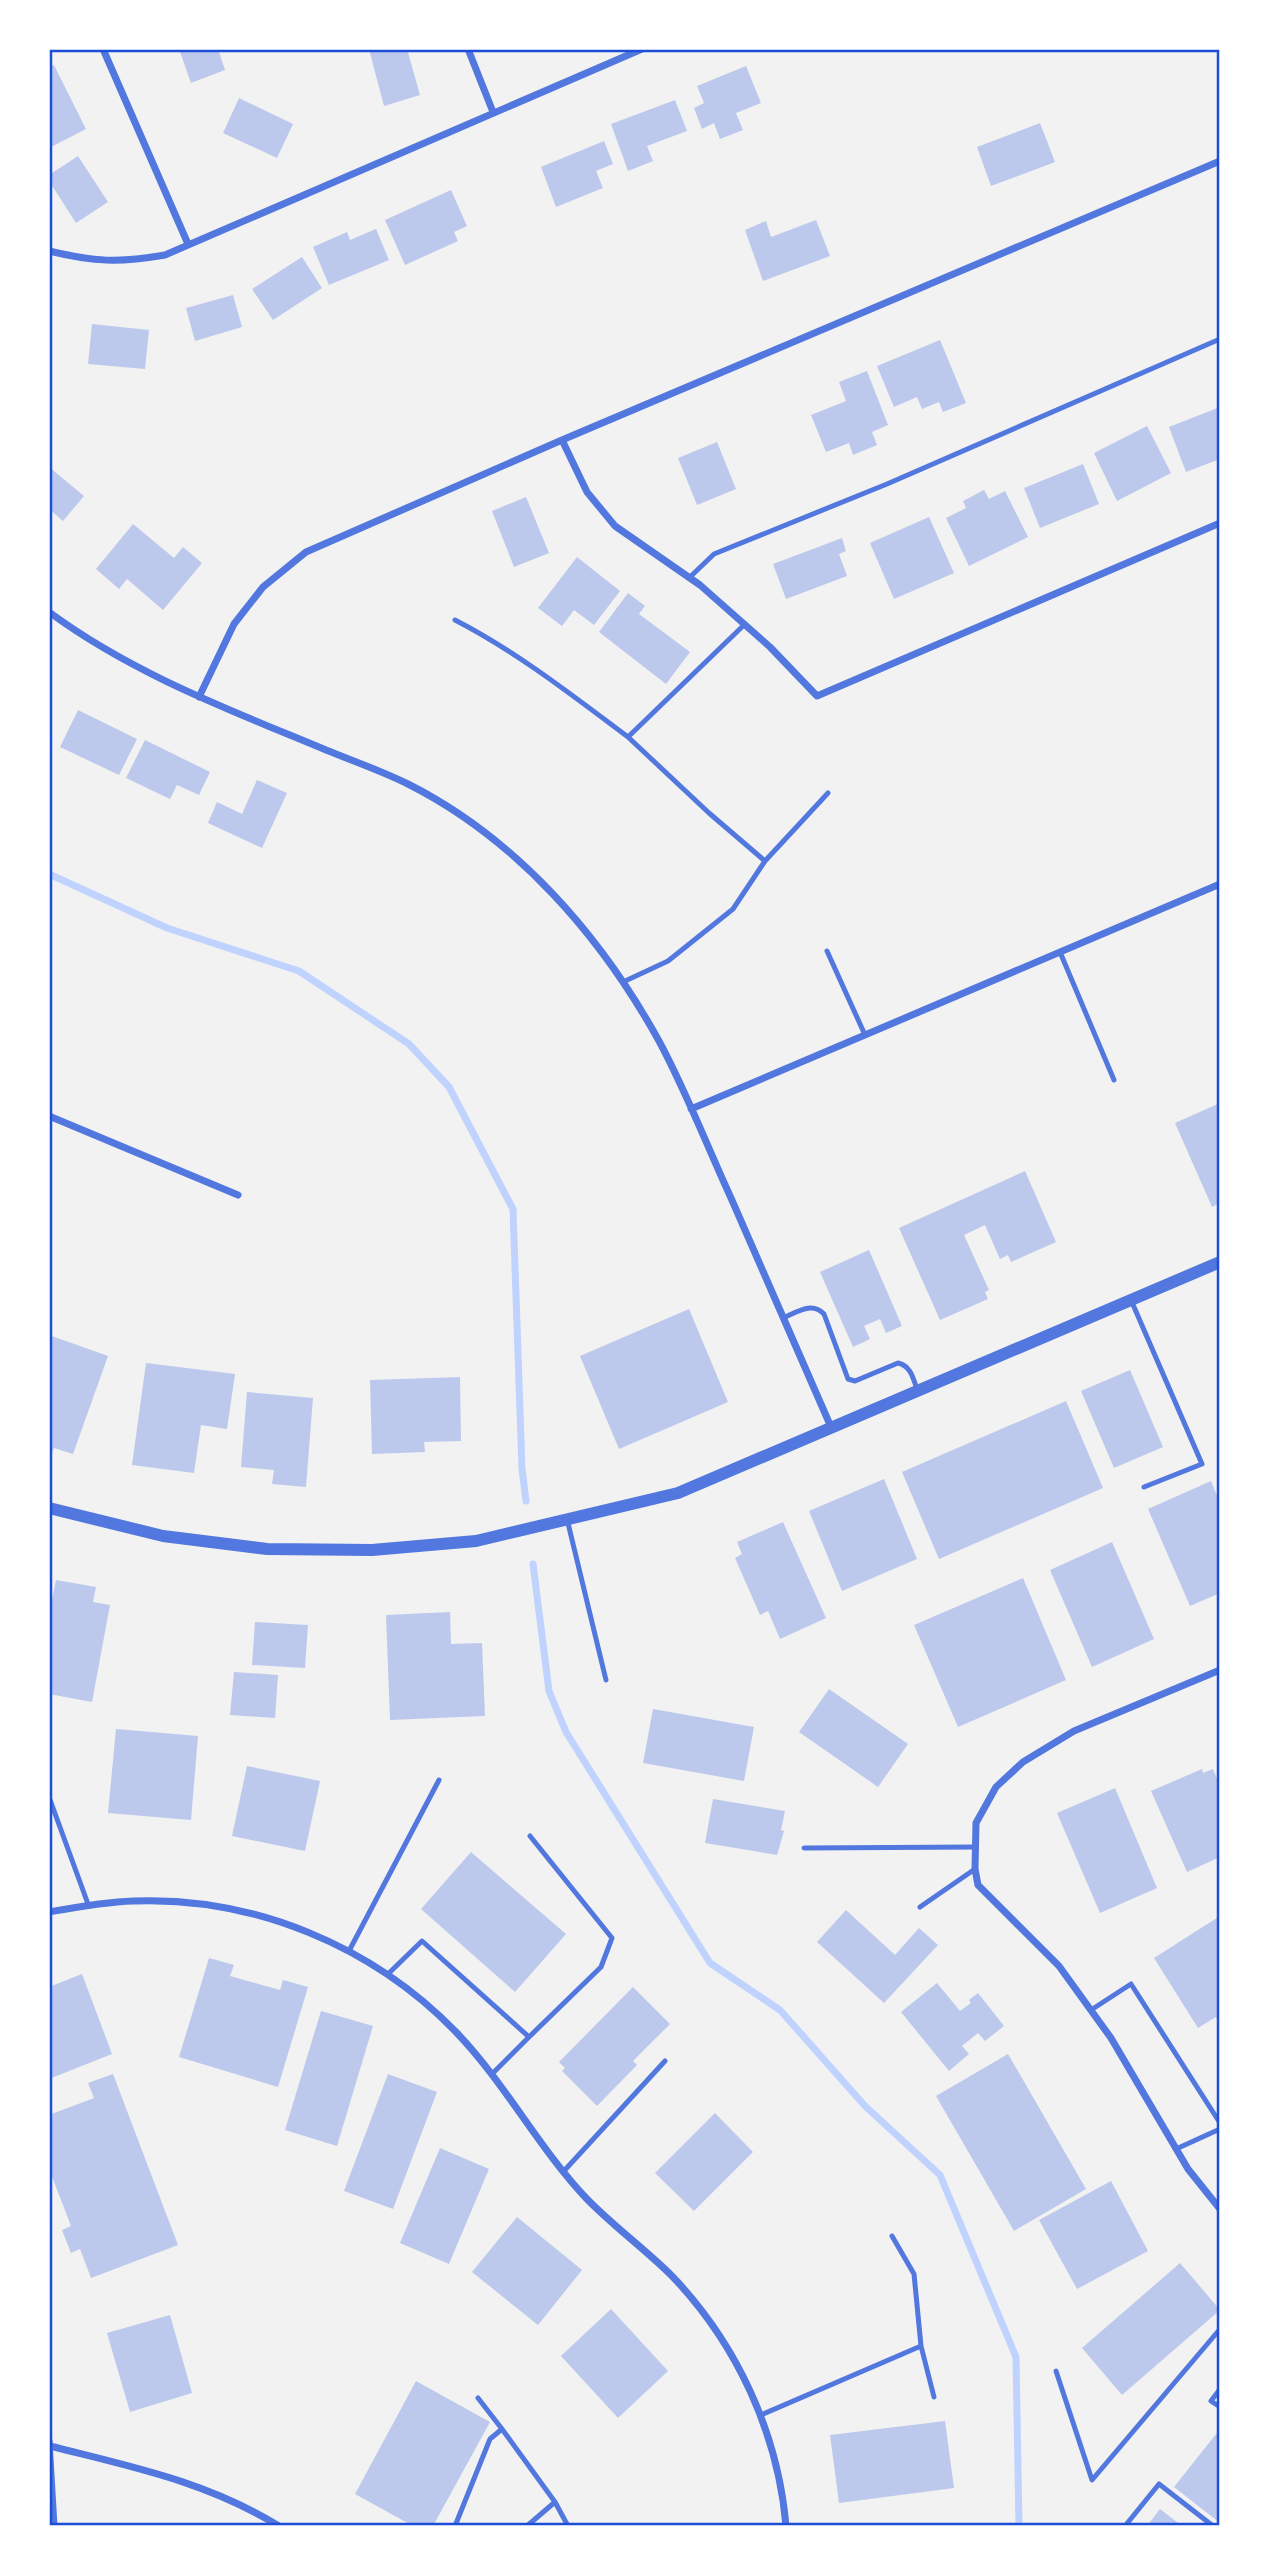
<svg xmlns="http://www.w3.org/2000/svg" width="1269" height="2575" viewBox="0 0 1269 2575" font-family="'Source Sans 3',sans-serif">
  <style>
    .lines { fill: none; stroke-linecap: round; stroke-linejoin: round }
    .stream { stroke: #bfd3fe; stroke-width: 7 }
    .building { fill: #bdc9ec }
    .service { stroke: #5277de; stroke-width: 5 }
    .minor { stroke: #5277de; stroke-width: 7 }
    .tertiary { stroke: #5277de; stroke-width: 12 }
    .neatline { fill: none; stroke: #1d4ed8; stroke-width: 2.5 }
  </style>
  <rect width="100%" height="100%" fill="#f2f2f2"/>
  <g class="lines">
    <!-- stream -->
    <path class="stream" d="M 49,874 L 167,928 L 299,971 L 409,1044 L 449,1087 L 513,1209 L 522,1469 L 526,1501
      M 533,1564 L 549,1691 L 566,1732 L 710,1963 L 780,2010 L 865,2106 L 940,2175 L 1016,2357 L 1019,2526"/>
  </g>
  <!-- building -->
  <path class="building" d="M 179,49 L 218,49 L 225,70 L 191,83 Z
    M 369,49 L 407,49 L 420,95 L 384,106 Z
    M 54,65 L 86,129 L 51,147 L 49,67 Z
    M 746,66 L 761,103 L 736,113 L 743,130 L 720,139 L 714,123 L 702,129 L 694,108 L 704,103 L 697,86 Z
    M 239,98 L 293,124 L 277,158 L 223,133 Z
    M 675,100 L 687,131 L 647,146 L 653,161 L 628,171 L 611,124 Z
    M 1040,123 L 1055,162 L 991,186 L 977,147 Z
    M 604,141 L 613,164 L 596,171 L 603,188 L 556,207 L 541,167 Z
    M 78,156 L 108,202 L 76,223 L 49,181 L 49,175 Z
    M 451,190 L 467,226 L 454,232 L 458,241 L 405,265 L 385,220 Z
    M 816,220 L 830,256 L 763,281 L 745,230 L 766,221 L 771,237 Z
    M 376,229 L 389,260 L 329,285 L 313,247 L 347,232 L 350,240 Z
    M 302,257 L 322,288 L 273,320 L 252,289 Z
    M 233,295 L 242,327 L 195,341 L 186,308 Z
    M 92,324 L 149,330 L 145,369 L 88,364 Z
    M 940,340 L 966,403 L 943,412 L 939,402 L 922,409 L 917,397 L 894,407 L 877,366 Z
    M 867,371 L 888,425 L 872,432 L 877,445 L 853,455 L 849,443 L 826,452 L 811,415 L 846,401 L 839,382 Z
    M 1220,407 L 1220,459 L 1186,472 L 1169,427 Z
    M 1147,426 L 1171,473 L 1117,501 L 1094,453 Z
    M 717,442 L 736,489 L 697,505 L 678,458 Z
    M 1083,464 L 1099,504 L 1040,528 L 1024,488 Z
    M 49,467 L 84,496 L 63,521 L 49,509 Z
    M 984,490 L 989,499 L 1005,491 L 1028,537 L 969,566 L 946,518 L 966,508 L 963,501 Z
    M 526,497 L 549,553 L 514,567 L 492,511 Z
    M 929,517 L 954,573 L 894,599 L 870,543 Z
    M 133,524 L 174,558 L 183,547 L 202,563 L 163,610 L 127,579 L 119,589 L 96,569 Z
    M 842,538 L 846,551 L 839,554 L 847,576 L 786,599 L 773,564 Z
    M 577,557 L 620,591 L 594,625 L 574,610 L 562,626 L 538,608 Z
    M 628,593 L 645,606 L 639,614 L 690,652 L 666,684 L 599,632 Z
    M 78,710 L 137,739 L 119,775 L 60,747 Z
    M 145,740 L 210,772 L 199,795 L 177,785 L 170,799 L 126,778 Z
    M 257,780 L 287,793 L 262,848 L 208,823 L 217,802 L 242,814 Z
    M 1220,1103 L 1220,1203 L 1212,1207 L 1175,1123 Z
    M 1025,1171 L 1056,1242 L 1011,1262 L 1008,1255 L 1000,1259 L 985,1225 L 964,1235 L 989,1290 L 985,1292 L 988,1299 L 940,1320 L 899,1228 Z
    M 869,1250 L 902,1326 L 886,1333 L 880,1319 L 864,1326 L 870,1339 L 853,1347 L 820,1272 Z
    M 689,1309 L 728,1402 L 619,1449 L 580,1356 Z
    M 49,1335 L 108,1356 L 73,1454 L 54,1448 L 52,1453 L 49,1452 Z
    M 146,1363 L 235,1374 L 227,1429 L 201,1425 L 194,1473 L 132,1465 Z
    M 1130,1370 L 1163,1447 L 1114,1468 L 1081,1391 Z
    M 460,1377 L 461,1441 L 424,1442 L 425,1452 L 372,1454 L 370,1380 Z
    M 247,1392 L 313,1398 L 306,1487 L 272,1484 L 274,1470 L 241,1467 Z
    M 1066,1401 L 1103,1488 L 939,1559 L 902,1472 Z
    M 884,1479 L 917,1559 L 842,1591 L 809,1511 Z
    M 1211,1481 L 1220,1503 L 1220,1593 L 1190,1606 L 1148,1509 Z
    M 783,1522 L 826,1618 L 780,1639 L 768,1611 L 760,1615 L 735,1558 L 742,1554 L 737,1542 Z
    M 1112,1542 L 1154,1639 L 1092,1667 L 1050,1570 Z
    M 1023,1578 L 1066,1680 L 958,1727 L 914,1625 Z
    M 56,1580 L 96,1587 L 93,1602 L 110,1605 L 92,1702 L 49,1694 L 49,1615 Z
    M 450,1612 L 451,1644 L 482,1643 L 485,1716 L 390,1720 L 386,1615 Z
    M 255,1622 L 308,1625 L 305,1668 L 252,1665 Z
    M 234,1672 L 278,1675 L 275,1718 L 230,1715 Z
    M 829,1689 L 908,1744 L 878,1787 L 799,1732 Z
    M 653,1709 L 754,1727 L 744,1781 L 643,1763 Z
    M 116,1729 L 198,1736 L 191,1820 L 108,1813 Z
    M 247,1766 L 320,1781 L 305,1851 L 232,1836 Z
    M 1202,1769 L 1203,1773 L 1213,1769 L 1220,1786 L 1220,1857 L 1187,1872 L 1151,1791 Z
    M 1115,1788 L 1157,1888 L 1100,1913 L 1057,1813 Z
    M 713,1799 L 785,1811 L 781,1830 L 784,1831 L 777,1855 L 705,1843 Z
    M 471,1852 L 566,1934 L 515,1992 L 421,1909 Z
    M 846,1910 L 895,1955 L 919,1928 L 938,1945 L 884,2003 L 817,1942 Z
    M 1220,1916 L 1220,2024 L 1216,2017 L 1198,2028 L 1154,1958 Z
    M 209,1958 L 234,1965 L 230,1976 L 280,1990 L 283,1980 L 308,1987 L 278,2087 L 179,2057 Z
    M 82,1974 L 112,2054 L 49,2079 L 49,1987 Z
    M 937,1983 L 960,2011 L 971,2003 L 969,2000 L 978,1993 L 1004,2026 L 985,2041 L 978,2033 L 962,2046 L 969,2054 L 949,2071 L 901,2012 Z
    M 633,1987 L 670,2024 L 633,2061 L 637,2065 L 597,2106 L 562,2071 L 565,2068 L 559,2062 Z
    M 321,2011 L 373,2026 L 337,2146 L 285,2130 Z
    M 1008,2054 L 1086,2189 L 1014,2231 L 936,2096 Z
    M 113,2074 L 178,2245 L 91,2278 L 80,2249 L 71,2253 L 62,2230 L 71,2226 L 51,2174 L 49,2175 L 49,2115 L 94,2098 L 88,2083 Z
    M 388,2074 L 437,2092 L 393,2209 L 344,2191 Z
    M 715,2113 L 753,2152 L 694,2211 L 655,2173 Z
    M 440,2148 L 489,2169 L 449,2264 L 400,2243 Z
    M 1111,2181 L 1148,2251 L 1077,2289 L 1039,2220 Z
    M 517,2217 L 582,2270 L 538,2325 L 472,2272 Z
    M 1180,2263 L 1220,2310 L 1122,2395 L 1082,2348 Z
    M 611,2309 L 668,2371 L 618,2418 L 561,2356 Z
    M 170,2315 L 192,2393 L 130,2412 L 107,2333 Z
    M 416,2381 L 490,2422 L 433,2526 L 413,2526 L 355,2494 Z
    M 945,2421 L 954,2488 L 839,2503 L 830,2435 Z
    M 1220,2429 L 1220,2523 L 1174,2487 Z
    M 1160,2509 L 1182,2526 L 1147,2526 Z"/>
  <g class="lines">
    <!-- service -->
    <path class="service" d="M 689,578 L 714,554 L 887,484 L 1220,339
      M 455,620 C 517,652 572,695 628,737
      M 765,861 L 828,793
      M 827,951 L 865,1035
      M 1060,952 L 1114,1080
      M 623,982 L 668,961 L 733,909 L 765,861 L 709,813 L 628,737 L 745,624
      M 1131,1300 L 1202,1464 L 1144,1487
      M 783,1318 C 797,1312 812,1301 824,1314 L 848,1379 L 855,1381 L 898,1363 C 911,1366 913,1378 917,1389
      M 567,1519 L 606,1680
      M 49,1797 L 88,1904
      M 804,1848 L 976,1847
      M 920,1907 L 975,1869
      M 349,1951 L 439,1780
      M 388,1974 L 422,1941 L 529,2037 L 492,2074
      M 1091,2010 L 1131,1984 L 1220,2123
      M 529,2037 L 601,1967 L 612,1938 L 530,1836
      M 1176,2149 L 1220,2129
      M 563,2172 L 665,2061
      M 892,2236 L 914,2274 L 921,2346 L 934,2397
      M 1056,2371 L 1092,2480 L 1220,2329
      M 1220,2389 L 1211,2401 L 1220,2407
      M 478,2398 L 502,2429
      M 761,2415 L 921,2346
      M 455,2526 L 490,2439 L 502,2429 L 555,2502
      M 527,2526 L 555,2502 L 568,2526
      M 1125,2526 L 1159,2484 L 1213,2526"/>
    <!-- minor -->
    <path class="minor" d="M 103,49 L 188,244
      M 468,49 L 493,112
      M 49,251 C 95,262 118,263 165,255 L 642,49
      M 562,440 L 587,492 L 615,526 L 700,585 L 770,647 L 817,696 L 1220,523
      M 49,612 C 133,674 230,710 326,750 C 353,761 382,771 408,784 C 517,839 601,936 659,1041 C 686,1091 707,1146 731,1198 C 764,1274 798,1351 831,1427
      M 199,697 L 234,624 L 263,587 L 306,552 L 562,440 L 1220,161
      M 691,1109 L 1220,884
      M 49,1116 L 238,1195
      M 1220,1670 L 1074,1731 L 1023,1762 L 996,1787 L 976,1823 L 975,1869 L 978,1885 L 1059,1966 L 1111,2038 L 1188,2169 L 1220,2209
      M 49,1912 C 77,1907 104,1902 133,1901 C 253,1896 373,1946 456,2032 C 505,2083 538,2147 586,2198 C 613,2226 645,2249 672,2276 C 737,2344 778,2433 786,2526
      M 49,2441 L 54,2526
      M 50,2446 C 132,2467 205,2481 279,2526"/>
    <!-- tertiary -->
    <path class="tertiary" d="M 49,1508 L 163,1536 L 267,1549 L 372,1550 L 476,1541 L 678,1493 L 1220,1262"/>
  </g>
  <!-- border -->
  <rect width="1269" height="2575" fill="none" stroke="#ffffff" stroke-width="102"/>
  <rect x="51" y="51" width="1167" height="2473" class="neatline"/>
</svg>
